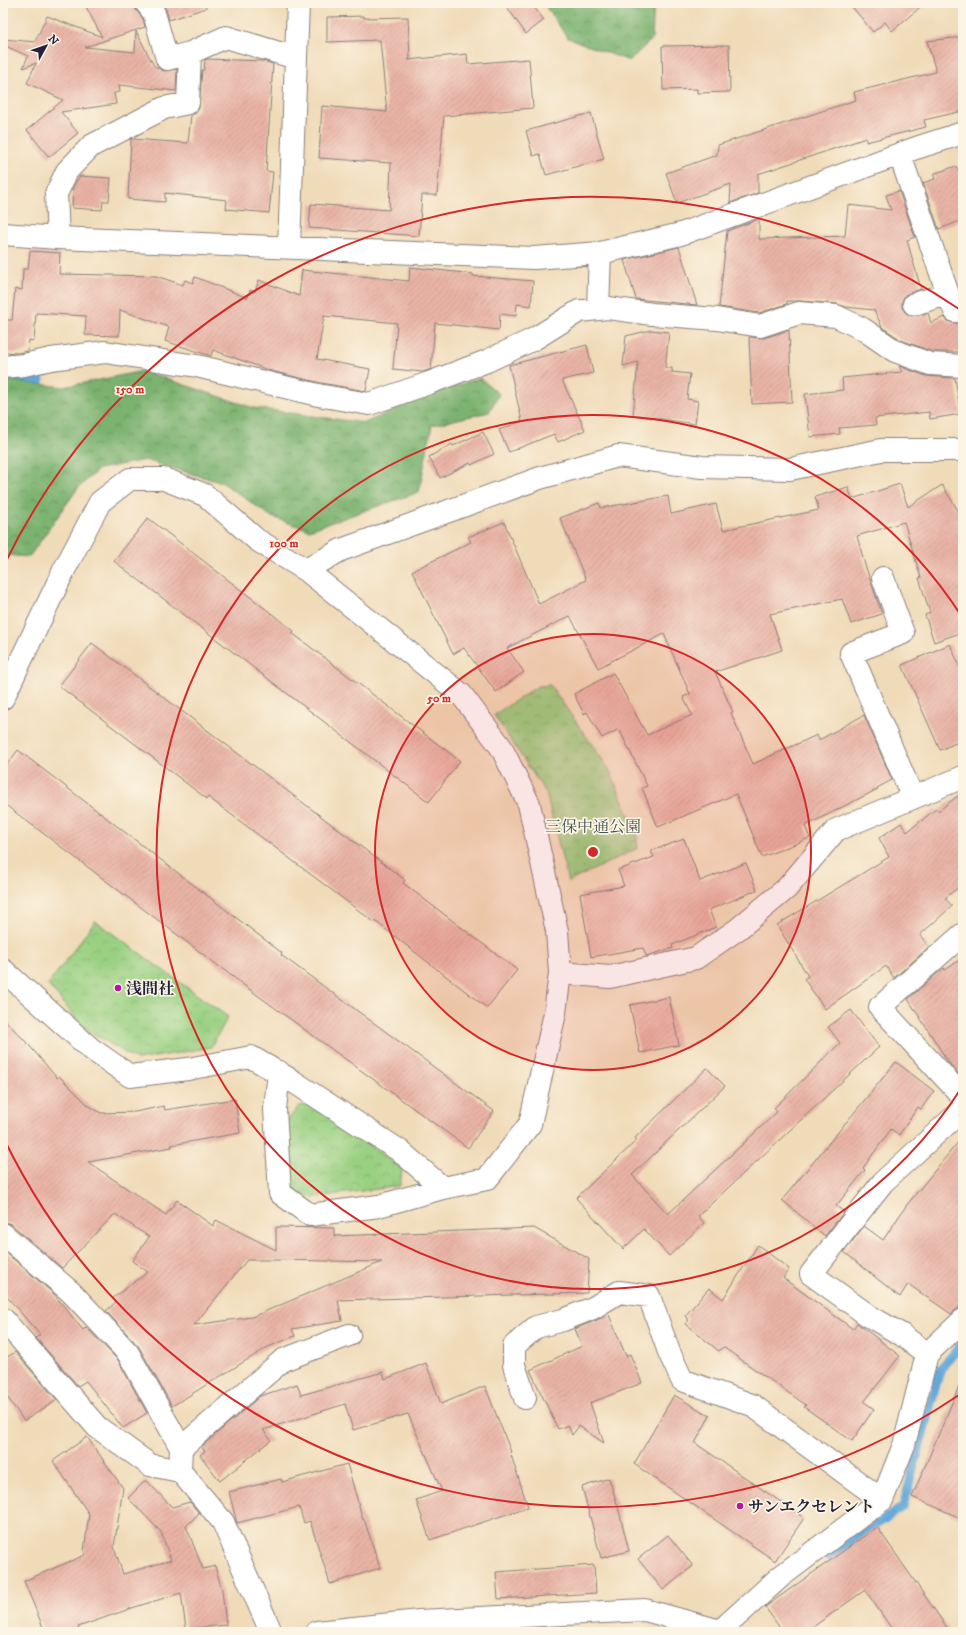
<svg xmlns="http://www.w3.org/2000/svg" width="966" height="1635" viewBox="0 0 966 1635" font-family="'IM FELL DW Pica','Noto Serif JP',serif">
  <style>
    .forest { fill: url(#forest-crowns); stroke: #4e6a56 }
    .park { fill: url(#park-crowns); stroke: #5e795e }
    .lines { fill: none; stroke-linecap: round; stroke-linejoin: round }
    .stream { stroke: #64a8d9; stroke-width: 9 }
    .building { fill: url(#building-hatch); fill-rule: evenodd }
    .minor-casing { stroke: #897e7a; stroke-width: 24 }
    .minor { stroke: #fff; stroke-width: 22 }
    .ring { fill: none; stroke: #d62828; stroke-width: 2 }
    .poi-dot { fill: #b5179e; stroke: #fcf5e5; stroke-width: 1.5 }
    .labels { text-anchor: middle; stroke-width: 3.5; stroke-linejoin: round; paint-order: stroke }
    .park-label { font-size: 16px; fill: #465650; stroke: #fcf5e5 }
    .poi-label { font-size: 16px; font-weight: bold; fill: #22223b; stroke: #fcf5e5; text-anchor: start }
    .centre { fill: #d62828; stroke: #fcf5e5; stroke-width: 2 }
    .ring-label { font-size: 12px; text-anchor: middle; font-weight: bold; fill: #d62828; stroke: #fcf5e5; stroke-width: 3.5; stroke-linejoin: round; paint-order: stroke }
  </style>
  <defs>
    <pattern id="forest-crowns" width="20" height="18" patternUnits="userSpaceOnUse"><rect width="20" height="18" fill="#7bb270"/><path d="M2 6a3 3 0 1 1 6 0M12 15a3 3 0 1 1 6 0" fill="none" stroke="#64905d"/></pattern>
    <pattern id="park-crowns" width="20" height="18" patternUnits="userSpaceOnUse"><rect width="20" height="18" fill="#9ad082"/><path d="M2 6a3 3 0 1 1 6 0M12 15a3 3 0 1 1 6 0" fill="none" stroke="#84b271"/></pattern>
    <pattern id="building-hatch" width="6" height="6" patternUnits="userSpaceOnUse"><rect width="6" height="6" fill="#e9b4a6"/><path d="M-1 1l2-2M0 6l6-6M5 7l2-2" fill="none" stroke="#c89a90"/></pattern>
  </defs>
  <rect width="100%" height="100%" fill="#fcf5e5"/>
  <filter id="ink" filterUnits="userSpaceOnUse"><feTurbulence type="fractalNoise" baseFrequency=".025" numOctaves="2"/><feDisplacementMap in="SourceGraphic" scale="8" xChannelSelector="R" yChannelSelector="G"/><feConvolveMatrix kernelMatrix="1 2 1 2 8 2 1 2 1" color-interpolation-filters="sRGB"/></filter>
  <filter id="wash" filterUnits="userSpaceOnUse"><feTurbulence type="fractalNoise" baseFrequency=".012" numOctaves="4" result="noise"/><feDisplacementMap in="SourceGraphic" scale="16" xChannelSelector="R" yChannelSelector="G"/><feGaussianBlur stdDeviation="0.9" result="paint"/><feColorMatrix in="noise" values="0 0 0 0 0 0 0 0 0 0 0 0 0 0 0 0 0 1.4 0 .05"/><feComposite in="paint" operator="in"/></filter>
  <g filter="url(#wash)">
    <rect width="100%" height="100%" fill="#f0dbb9"/>
    <!-- forest -->
    <path class="forest" d="M 543,3 L 654,3 L 652,39 L 629,61 L 568,38 Z
      M 143,371 L 254,408 L 364,423 L 424,397 L 480,378 L 499,394 L 489,412 L 432,425 L 419,492 L 309,530 L 272,517 L 223,483 L 145,460 L 99,469 L 78,488 L 29,557 L 3,555 L 3,380 L 64,387 Z"/>
    <!-- park -->
    <path class="park" d="M 550,685 L 609,769 L 636,831 L 638,848 L 568,882 L 546,793 L 494,715 L 538,686 Z
      M 95,921 L 228,1017 L 211,1047 L 137,1060 L 86,1029 L 48,985 Z
      M 314,1105 L 402,1169 L 400,1186 L 307,1198 L 289,1184 L 286,1123 L 299,1106 Z"/>
    <g class="lines">
      <!-- stream -->
      <path class="stream" d="M 8,375 L 40,380
        M 828,1556 L 903,1507 L 940,1370 L 963,1342"/>
    </g>
    <g id="blocks">
      <!-- building -->
      <path class="building" d="M 84,3 L 134,3 L 136,10 L 143,19 L 145,27 L 85,47 L 135,52 L 136,31 L 154,66 L 164,71 L 177,69 L 176,91 L 119,85 L 120,92 L 114,93 L 116,104 L 61,112 L 78,133 L 49,157 L 27,130 L 63,100 L 27,83 L 36,63 L 23,68 L 28,56 L 3,45 L 3,39 L 35,42 L 47,16 L 102,37 Z
        M 162,3 L 205,3 L 206,8 L 169,20 L 166,9 Z
        M 504,3 L 531,3 L 544,20 L 526,34 Z
        M 849,3 L 925,3 L 892,31 L 885,22 L 873,32 Z
        M 364,16 L 364,18 L 408,17 L 410,58 L 408,60 L 467,54 L 468,64 L 529,59 L 533,108 L 444,116 L 437,195 L 422,195 L 419,236 L 309,228 L 311,204 L 389,210 L 391,163 L 319,158 L 322,106 L 387,112 L 380,40 L 327,42 L 327,17 Z
        M 963,37 L 963,111 L 924,120 L 926,127 L 866,142 L 866,138 L 758,174 L 758,193 L 730,203 L 731,184 L 677,203 L 666,173 L 717,155 L 718,145 L 856,100 L 854,92 L 936,72 L 927,41 Z
        M 729,45 L 730,92 L 697,93 L 697,89 L 663,90 L 662,46 Z
        M 207,59 L 263,61 L 273,64 L 266,171 L 273,172 L 269,213 L 226,209 L 227,200 L 165,193 L 165,202 L 128,199 L 131,139 L 188,143 L 191,115 L 196,113 L 199,108 L 202,70 L 204,70 L 205,60 Z
        M 591,113 L 604,159 L 546,175 L 540,154 L 533,156 L 526,131 Z
        M 956,166 L 963,183 L 963,220 L 939,229 L 923,183 L 935,179 L 933,174 Z
        M 80,176 L 111,178 L 109,201 L 103,201 L 102,210 L 72,208 L 73,187 Z
        M 899,191 L 915,237 L 907,240 L 921,289 L 905,295 L 902,301 L 902,308 L 906,313 L 911,316 L 928,313 L 931,323 L 944,317 L 948,321 L 953,323 L 959,323 L 963,320 L 963,352 L 933,352 L 901,340 L 882,327 L 874,310 L 846,307 L 837,304 L 800,301 L 787,301 L 787,304 L 759,313 L 719,307 L 727,231 L 759,219 L 759,239 L 845,236 L 848,205 L 891,210 L 886,195 Z
        M 679,247 L 697,305 L 636,299 L 624,260 Z
        M 30,251 L 60,253 L 59,274 L 156,276 L 183,285 L 185,280 L 193,283 L 195,277 L 248,298 L 250,290 L 255,292 L 259,280 L 299,296 L 302,270 L 409,281 L 410,267 L 473,274 L 473,276 L 533,281 L 531,306 L 517,304 L 516,316 L 500,314 L 499,330 L 435,323 L 431,369 L 423,372 L 393,369 L 397,323 L 324,316 L 317,359 L 370,369 L 366,391 L 321,383 L 271,371 L 213,350 L 211,356 L 165,341 L 169,327 L 120,310 L 119,336 L 85,335 L 86,316 L 36,313 L 34,341 L 29,340 L 28,351 L 18,353 L 3,352 L 3,320 L 12,320 L 15,289 L 22,290 L 23,269 L 28,269 Z
        M 651,330 L 669,332 L 665,368 L 672,368 L 672,372 L 690,374 L 687,399 L 698,401 L 695,424 L 633,415 L 638,362 L 623,366 L 626,336 Z
        M 789,330 L 792,402 L 752,404 L 749,337 L 764,338 Z
        M 587,345 L 593,373 L 562,380 L 585,430 L 558,442 L 554,434 L 509,452 L 499,430 L 522,421 L 509,365 Z
        M 899,366 L 926,376 L 955,378 L 961,414 L 930,419 L 929,412 L 875,418 L 876,425 L 839,428 L 840,434 L 810,437 L 805,394 L 843,390 L 842,378 L 902,372 Z
        M 483,432 L 494,454 L 471,465 L 470,463 L 440,478 L 429,457 L 452,444 L 453,446 Z
        M 900,484 L 908,507 L 942,485 L 963,518 L 963,632 L 934,642 L 925,615 L 930,613 L 919,578 L 921,578 L 904,522 L 857,536 L 865,565 L 882,614 L 851,624 L 842,599 L 770,614 L 782,650 L 715,672 L 733,712 L 731,713 L 753,764 L 817,735 L 819,740 L 864,715 L 892,780 L 877,788 L 878,789 L 805,826 L 810,838 L 762,857 L 736,794 L 658,827 L 642,788 L 647,786 L 619,729 L 602,738 L 587,712 L 584,714 L 574,694 L 613,673 L 647,735 L 692,715 L 683,697 L 690,694 L 664,634 L 598,668 L 570,616 L 507,648 L 524,672 L 496,692 L 464,648 L 453,654 L 412,571 L 471,542 L 468,537 L 504,522 L 539,604 L 586,580 L 560,518 L 599,503 L 601,508 L 668,496 L 671,514 L 716,504 L 723,530 L 819,510 L 815,497 L 848,487 L 852,499 Z
        M 148,518 L 294,631 L 292,633 L 460,761 L 429,802 L 114,561 Z
        M 92,643 L 405,880 L 403,883 L 517,970 L 487,1008 L 375,921 L 374,922 L 208,797 L 207,799 L 59,686 Z
        M 950,644 L 963,674 L 963,740 L 940,750 L 902,665 Z
        M 18,750 L 282,953 L 281,955 L 494,1111 L 468,1148 L 253,992 L 3,803 L 3,770 Z
        M 963,792 L 963,884 L 945,898 L 952,906 L 920,935 L 929,947 L 894,978 L 886,966 L 825,1009 L 804,979 L 808,976 L 777,925 L 889,857 L 879,838 L 901,823 L 907,832 L 936,809 L 938,811 Z
        M 684,839 L 700,881 L 746,863 L 757,890 L 709,910 L 716,927 L 672,945 L 673,948 L 646,956 L 643,948 L 591,957 L 580,894 L 624,886 L 618,870 L 654,857 L 651,851 Z
        M 963,958 L 963,1079 L 949,1063 L 908,999 L 944,968 L 945,970 Z
        M 669,997 L 679,1045 L 640,1053 L 630,1005 Z
        M 851,1010 L 879,1047 L 698,1216 L 704,1223 L 669,1256 L 644,1229 L 623,1249 L 576,1198 L 637,1140 L 635,1138 L 707,1068 L 725,1086 L 632,1175 L 668,1214 L 777,1112 L 774,1108 L 840,1043 L 828,1027 Z
        M 3,1018 L 28,1044 L 57,1078 L 59,1076 L 88,1105 L 101,1113 L 135,1112 L 164,1106 L 165,1110 L 235,1099 L 240,1133 L 171,1145 L 172,1147 L 88,1162 L 166,1215 L 177,1200 L 213,1226 L 216,1220 L 276,1250 L 276,1227 L 334,1228 L 334,1236 L 534,1228 L 589,1259 L 587,1293 L 338,1300 L 342,1321 L 292,1329 L 295,1336 L 268,1347 L 172,1406 L 139,1347 L 106,1311 L 116,1302 L 113,1298 L 148,1272 L 132,1261 L 149,1237 L 115,1214 L 62,1268 L 11,1224 L 3,1222 ZM 247,1260 L 276,1260 L 382,1262 L 252,1317 L 194,1325 Z
        M 896,1062 L 934,1091 L 921,1109 L 918,1107 L 899,1135 L 891,1129 L 863,1168 L 865,1170 L 836,1206 L 844,1212 L 825,1236 L 782,1200 Z
        M 963,1136 L 963,1302 L 959,1308 L 951,1314 L 908,1284 L 900,1297 L 844,1252 L 864,1226 L 883,1240 L 906,1206 Z
        M 758,1245 L 789,1269 L 783,1278 L 853,1329 L 857,1323 L 900,1356 L 864,1402 L 874,1409 L 852,1441 L 804,1407 L 806,1405 L 723,1347 L 719,1351 L 685,1324 L 689,1320 L 685,1316 L 709,1288 L 723,1299 Z
        M 3,1250 L 54,1294 L 83,1330 L 86,1327 L 118,1360 L 147,1413 L 123,1428 L 86,1381 L 78,1386 L 36,1338 L 40,1335 L 3,1292 Z
        M 609,1315 L 626,1356 L 630,1354 L 642,1383 L 590,1403 L 604,1443 L 579,1426 L 572,1435 L 568,1425 L 558,1429 L 530,1370 L 582,1346 L 575,1329 Z
        M 15,1352 L 57,1400 L 24,1421 L 3,1391 L 3,1360 Z
        M 426,1363 L 441,1404 L 485,1386 L 511,1452 L 510,1452 L 528,1507 L 430,1540 L 416,1500 L 442,1491 L 408,1414 L 353,1430 L 345,1404 L 263,1430 L 271,1440 L 220,1481 L 200,1455 L 205,1451 L 201,1447 L 260,1396 L 297,1384 L 301,1395 L 383,1372 L 385,1379 Z
        M 963,1377 L 963,1519 L 912,1497 Z
        M 674,1395 L 710,1416 L 695,1443 L 804,1518 L 775,1561 L 634,1464 Z
        M 87,1437 L 123,1488 L 114,1547 L 123,1574 L 171,1560 L 161,1532 L 128,1498 L 146,1480 L 172,1507 L 190,1502 L 199,1513 L 186,1526 L 203,1569 L 215,1566 L 222,1590 L 226,1625 L 186,1629 L 181,1593 L 135,1607 L 78,1627 L 80,1632 L 45,1632 L 24,1581 L 85,1555 L 84,1551 L 89,1514 L 53,1461 Z
        M 347,1464 L 363,1520 L 364,1519 L 380,1568 L 330,1584 L 310,1521 L 304,1523 L 299,1507 L 237,1523 L 229,1492 L 281,1479 L 282,1482 Z
        M 609,1478 L 618,1507 L 629,1551 L 601,1558 L 582,1487 Z
        M 877,1527 L 950,1632 L 894,1632 L 865,1590 L 806,1632 L 783,1632 L 765,1607 Z
        M 668,1535 L 693,1566 L 663,1590 L 638,1559 Z
        M 594,1565 L 596,1593 L 498,1599 L 496,1572 Z"/>
    </g>
  </g>
  <g filter="url(#ink)">
    <use href="#blocks" fill-opacity="0" stroke="#897e7a" stroke-width="1"/>
    <g class="lines">
      <!-- minor casing -->
      <g class="minor-casing">
        <path id="minor" d="M 146,3 L 154,13 L 167,59 L 190,53
          M 900,155 L 948,294 L 914,304
          M 3,234 L 58,238 L 534,258 L 600,253 L 681,234 L 916,148 L 963,133
          M 58,238 L 56,194 L 67,171 L 91,146 L 164,108 L 188,103 L 190,53 L 226,37 L 296,58
          M 289,247 L 298,3
          M 948,294 L 955,311
          M 598,308 L 600,253
          M 3,367 L 24,365 L 51,359 L 105,352 L 197,366 L 318,395 L 369,404 L 429,383 L 487,361 L 534,339 L 579,311 L 608,308 L 652,314 L 717,319 L 760,326 L 799,313 L 836,316 L 863,329 L 895,351 L 930,364 L 963,366
          M 883,578 L 903,633 L 851,653 L 913,798
          M 3,698 L 63,572 L 100,502 L 130,479 L 164,479 L 205,495 L 257,540 L 306,570 L 341,550 L 540,478 L 618,456 L 702,467 L 790,469 L 881,450 L 963,450
          M 963,934 L 880,1007 L 963,1097
          M 3,970 L 90,1048 L 130,1076 L 188,1069 L 251,1057 L 291,1080 L 400,1151 L 443,1188 L 487,1179 L 530,1124 L 555,1013 L 560,973 L 557,931 L 529,804 L 501,747 L 461,694 L 306,570
          M 560,973 L 610,977 L 696,958 L 738,929 L 787,888 L 836,830 L 963,777
          M 279,1072 L 275,1109 L 280,1193 L 310,1215 L 379,1206 L 443,1188
          M 3,1234 L 72,1293 L 128,1353 L 181,1448 L 180,1471
          M 3,1319 L 97,1427 L 150,1465 L 180,1471 L 223,1522 L 271,1632
          M 927,1354 L 902,1335 L 869,1316 L 811,1274 L 883,1182 L 963,1109
          M 525,1398 L 514,1365 L 514,1346 L 536,1327 L 563,1320 L 593,1308 L 619,1292 L 649,1296 L 669,1352 L 682,1380 L 752,1405 L 882,1500
          M 181,1448 L 283,1360 L 349,1335
          M 317,1632 L 419,1621 L 645,1610 L 724,1632
          M 719,1632 L 780,1577 L 882,1500 L 904,1445 L 927,1354 L 963,1320"/>
      </g>
      <!-- minor -->
      <use href="#minor" class="minor"/>
    </g>
  </g>
  <!-- distance rings -->
  <circle cx="593" cy="852" r="218" fill="#d62828" fill-opacity=".12"/>
  <g class="ring">
    <circle cx="593" cy="852" r="218"/>
    <path d="M962 1087A437 437 0 1 1 962 617"/>
    <path d="M959 1395A655 655 0 0 1 4 1139M4 565A655 655 0 0 1 959 309"/>
  </g>
  <!-- markers -->
  <g class="poi-dot">
    <circle cx="118" cy="988" r="4"/>
    <circle cx="740" cy="1506" r="4"/>
  </g>
  <g class="labels">
    <!-- park labels -->
    <g class="park-label">
      <text x="593" y="832">三保中通公園</text>
    </g>
    <!-- poi labels -->
    <g class="poi-label">
      <text x="126" y="994">浅間社</text>
      <text x="748" y="1512">サンエクセレント</text>
    </g>
  </g>
  <circle cx="593" cy="852" r="6" class="centre"/>
  <g class="ring-label">
    <text x="130" y="393">150 m</text>
    <text x="284" y="547">100 m</text>
    <text x="439" y="702">50 m</text>
  </g>
  <!-- margin -->
  <rect width="966" height="1635" fill="none" stroke="#fcf5e5" stroke-width="16"/>
  <!-- north arrow -->
  <g transform="translate(46 46) rotate(50)" stroke="#fcf5e5" stroke-width="3" paint-order="stroke">
  <path d="M0-3L7 15L0 10L-7 15Z" fill="#22223b"/>
  <text y="-6" font-size="11" font-weight="bold" text-anchor="middle" fill="#22223b">N</text>
  </g>
</svg>
